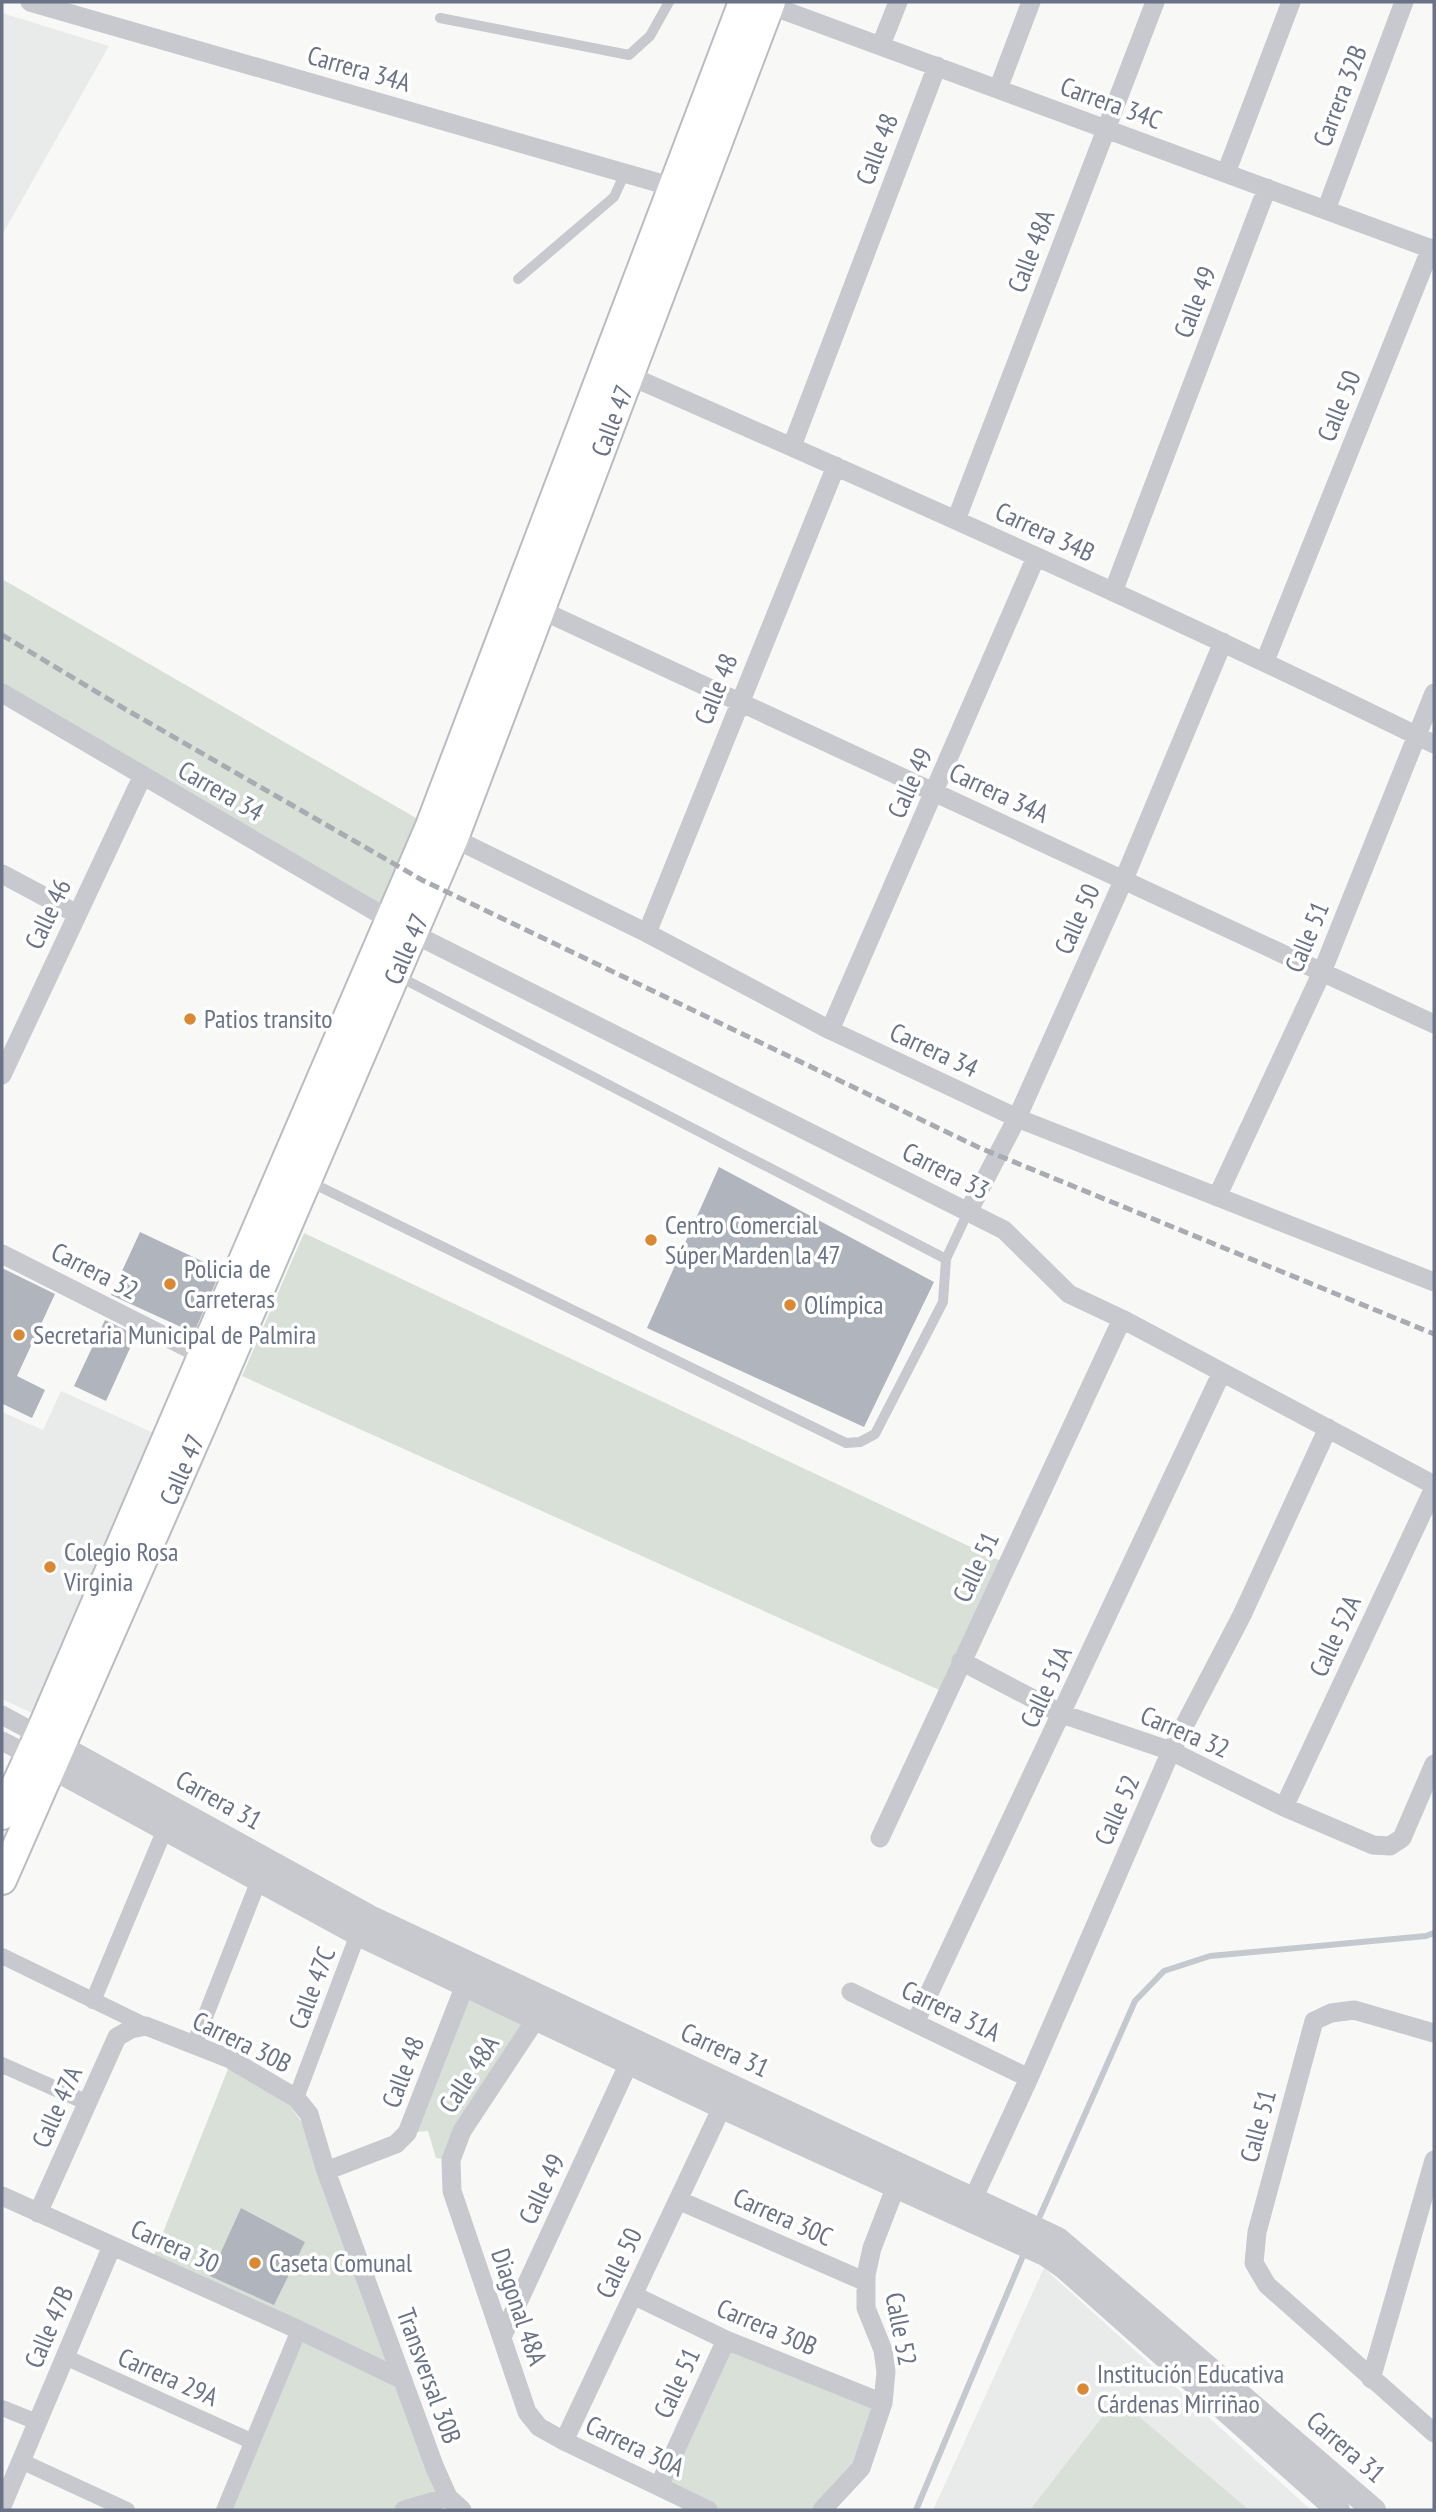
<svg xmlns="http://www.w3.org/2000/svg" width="1436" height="2512" viewBox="0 0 1436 2512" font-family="'PT Sans Narrow',sans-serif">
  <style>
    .built { fill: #e9eaea }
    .green { fill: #d9e0d8 }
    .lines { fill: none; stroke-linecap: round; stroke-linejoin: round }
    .stream { stroke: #c4c9d0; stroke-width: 6 }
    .building { fill: #b0b4bd }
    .secondary-casing { stroke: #babcc2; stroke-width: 32 }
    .service { stroke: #c7c9ce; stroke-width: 10 }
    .pedestrian { stroke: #c7c9ce; stroke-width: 16 }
    .minor { stroke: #c7c9ce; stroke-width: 19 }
    .tertiary { stroke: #c7c9ce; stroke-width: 24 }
    .secondary { stroke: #fff; stroke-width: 28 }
    .rail { stroke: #a8abb2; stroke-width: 5; stroke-dasharray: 10 5; stroke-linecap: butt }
    .poi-dot { fill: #db8834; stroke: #fff; stroke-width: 2.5 }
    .labels { text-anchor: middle; stroke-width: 7; stroke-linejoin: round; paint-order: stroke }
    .street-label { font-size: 26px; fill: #697286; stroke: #fff }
    .poi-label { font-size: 26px; fill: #697286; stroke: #fff; text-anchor: start }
  </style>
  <rect width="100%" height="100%" fill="#f8f9f7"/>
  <!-- built -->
  <path class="built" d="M 2,13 L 109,46 L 2,235 Z
    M 61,1391 L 158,1435 L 32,1713 L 2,1699 L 2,1412 L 43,1430 Z
    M 1044,2268 L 1311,2510 L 933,2510 Z"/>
  <!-- green -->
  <path class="green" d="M 2,579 L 430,826 L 390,920 L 2,693 Z
    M 304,1233 L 1007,1564 L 946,1693 L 242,1376 Z
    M 465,1985 L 536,2019 L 451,2160 L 436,2158 L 428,2131 L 407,2133 Z
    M 230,2064 L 285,2099 L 314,2139 L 399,2376 L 152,2260 Z
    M 299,2333 L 401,2381 L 442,2496 L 394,2510 L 228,2510 Z
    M 727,2340 L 883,2403 L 861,2468 L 822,2510 L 708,2510 L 659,2486 Z
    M 1117,2398 L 1249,2510 L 1030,2510 Z"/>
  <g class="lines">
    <!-- stream -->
    <path class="stream" d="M 1036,2225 L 1135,2001 L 1164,1971 L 1210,1956 L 1426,1936 L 1434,1933
      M 916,2510 L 1025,2251"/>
  </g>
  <!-- building -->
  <path class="building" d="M 719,1167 L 934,1282 L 864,1427 L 647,1328 Z
    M 140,1232 L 221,1270 L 194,1333 L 111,1295 Z
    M 2,1268 L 55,1294 L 17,1376 L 45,1390 L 32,1418 L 3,1404 L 2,1408 Z
    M 105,1320 L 136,1335 L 106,1401 L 74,1386 Z
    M 241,2208 L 305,2242 L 274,2305 L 210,2276 Z"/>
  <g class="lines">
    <!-- secondary casing -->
    <g class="secondary-casing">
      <g id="secondary">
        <path d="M 2,1815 L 39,1735 L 430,826 L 743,2"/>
        <path id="s1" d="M 2,1880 L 204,1420 L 454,838 L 771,2"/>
      </g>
    </g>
    <!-- service -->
    <path class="service" d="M 440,18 L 629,55 L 650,36 L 669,2
      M 518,279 L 614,197 L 625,173
      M 310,1182 L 846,1443 L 860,1442 L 875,1434 L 943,1302 L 946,1259 L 396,975
      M 946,1259 L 968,1212"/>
    <!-- pedestrian -->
    <path class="pedestrian" d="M 2,1956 L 146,2026
      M 93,2001 L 165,1829
      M 194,2045 L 259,1880
      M 2,2065 L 88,2103
      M 296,2098 L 358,1934
      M 65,2357 L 251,2441
      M 2,2408 L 37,2422
      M 21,2461 L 127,2510
      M 224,2510 L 299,2330"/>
    <!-- minor -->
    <path class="minor" d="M 30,2 L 673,187
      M 761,2 L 1434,250
      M 881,45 L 898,2
      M 998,89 L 1031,2
      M 1226,173 L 1291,2
      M 1326,210 L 1404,2
      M 630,376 C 900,494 1169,614 1434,744
      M 792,446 L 937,66
      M 956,520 L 1155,2
      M 1113,592 L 1267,188
      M 541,610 L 1434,1024
      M 1265,661 L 1431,248
      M 2,693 L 414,934 L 1004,1230 L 1069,1294 L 1122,1319 L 1434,1485
      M 443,833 L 647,933 L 830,1030 L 1017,1118 L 1434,1282
      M 2,874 L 77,914
      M 647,933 L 836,466
      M 830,1030 L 1036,557
      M 2,1075 L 143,775
      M 1217,1197 L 1322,972 L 1434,693
      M 968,1212 L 1017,1118 L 1124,879 L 1223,642
      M 2,1254 L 202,1355
      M 961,1661 L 1062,1714 L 1171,1751 L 1284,1807 L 1373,1845 L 1390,1846 L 1402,1838 L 1434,1764
      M 2,1715 L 39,1735
      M 2,1741 L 29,1755
      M 1284,1807 L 1434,1488
      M 880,1838 L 1122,1319
      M 851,1992 L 1029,2078
      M 536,2019 L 462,2131 L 451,2160 L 452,2191 L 527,2412 L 539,2427 L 564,2441 L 708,2510
      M 915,2023 L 1222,1372
      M 1434,2033 L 1354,2010 L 1331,2013 L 1314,2021 L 1257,2232 L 1254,2263 L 1267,2285 L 1434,2433
      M 326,2171 L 396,2144 L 407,2133 L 465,1985
      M 2,2196 L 299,2330 L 403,2380
      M 678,2200 L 866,2282
      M 967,2212 L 1029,2078 L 1171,1751 L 1242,1615 L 1328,1428
      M 38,2213 L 117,2037 L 131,2029 L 146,2026 L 230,2059 L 296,2098 L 309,2114 L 326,2171 L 435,2468 L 448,2497 L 462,2510
      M 633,2295 L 726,2340 L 883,2403
      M 502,2337 L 629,2063
      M 1371,2379 L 1434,2160
      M 564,2441 L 722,2107
      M 659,2486 L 726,2340
      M 2,2506 L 112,2246
      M 404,2510 L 448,2497
      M 822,2510 L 861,2468 L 883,2403 L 886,2372 L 883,2350 L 866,2308 L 866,2275 L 872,2248 L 896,2186"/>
    <!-- tertiary -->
    <path class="tertiary" d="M 43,1737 L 370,1917 L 1058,2239 L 1374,2510
      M 35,1758 L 358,1934 L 722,2107 L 1045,2254 L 1065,2268 L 1338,2510"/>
    <!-- secondary -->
    <use href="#secondary" class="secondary"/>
    <!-- rail -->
    <path class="rail" d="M 2,635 L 125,709 L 422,880 L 980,1148 L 1434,1334"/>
  </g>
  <!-- markers -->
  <g class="poi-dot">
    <circle cx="190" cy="1019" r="7"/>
    <circle cx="651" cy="1240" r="7"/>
    <circle cx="170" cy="1284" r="7"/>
    <circle cx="790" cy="1305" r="7"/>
    <circle cx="19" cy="1335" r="7"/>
    <circle cx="50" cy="1567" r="7"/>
    <circle cx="255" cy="2263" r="7"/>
    <circle cx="1083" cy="2389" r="7"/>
  </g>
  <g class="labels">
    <!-- street labels -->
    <g class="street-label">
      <text transform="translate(359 69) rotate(16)" y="9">Carrera 34A</text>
      <text transform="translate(1340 96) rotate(-69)" y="9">Carrera 32B</text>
      <text transform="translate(1111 103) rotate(20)" y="9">Carrera 34C</text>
      <text transform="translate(877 149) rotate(-69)" y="9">Calle 48</text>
      <text transform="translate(1031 251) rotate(-69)" y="9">Calle 48A</text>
      <text transform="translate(1195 302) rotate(-69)" y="9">Calle 49</text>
      <text transform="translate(1339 406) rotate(-68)" y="9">Calle 50</text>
      <text dy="9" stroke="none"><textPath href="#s1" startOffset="1582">Calle 47</textPath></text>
      <text transform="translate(1045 532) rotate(25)" y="9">Carrera 34B</text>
      <text transform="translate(716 689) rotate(-68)" y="9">Calle 48</text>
      <text transform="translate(910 783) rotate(-66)" y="9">Calle 49</text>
      <text transform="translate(221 791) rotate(30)" y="9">Carrera 34</text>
      <text transform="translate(999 793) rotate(25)" y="9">Carrera 34A</text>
      <text transform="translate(48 914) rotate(-65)" y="9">Calle 46</text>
      <text transform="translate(1077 919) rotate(-66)" y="9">Calle 50</text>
      <text transform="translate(1307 937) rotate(-67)" y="9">Calle 51</text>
      <text dy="9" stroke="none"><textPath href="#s1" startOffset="1015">Calle 47</textPath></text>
      <text transform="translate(934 1050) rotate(25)" y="9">Carrera 34</text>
      <text transform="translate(946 1171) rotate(27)" y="9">Carrera 33</text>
      <text transform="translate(95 1271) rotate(27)" y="9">Carrera 32</text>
      <text dy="9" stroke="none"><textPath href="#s1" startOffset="448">Calle 47</textPath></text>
      <text transform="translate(976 1567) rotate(-65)" y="9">Calle 51</text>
      <text transform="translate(1335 1636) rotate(-65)" y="9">Calle 52A</text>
      <text transform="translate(1046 1687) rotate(-65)" y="9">Calle 51A</text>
      <text transform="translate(1185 1732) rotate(23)" y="9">Carrera 32</text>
      <text transform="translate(219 1800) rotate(29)" y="9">Carrera 31</text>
      <text transform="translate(1117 1810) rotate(-66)" y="9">Calle 52</text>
      <text transform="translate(312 1988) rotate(-69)" y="9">Calle 47C</text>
      <text transform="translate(951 2011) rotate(26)" y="9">Carrera 31A</text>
      <text transform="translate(242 2042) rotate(26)" y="9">Carrera 30B</text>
      <text transform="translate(725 2050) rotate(25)" y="9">Carrera 31</text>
      <text transform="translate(403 2072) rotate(-69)" y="9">Calle 48</text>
      <text transform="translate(469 2074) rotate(-57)" y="9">Calle 48A</text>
      <text transform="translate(57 2107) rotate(-66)" y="9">Calle 47A</text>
      <text transform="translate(1258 2126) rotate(-75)" y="9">Calle 51</text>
      <text transform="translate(542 2189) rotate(-65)" y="9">Calle 49</text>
      <text transform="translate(783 2217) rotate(24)" y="9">Carrera 30C</text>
      <text transform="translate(175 2246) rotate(24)" y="9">Carrera 30</text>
      <text transform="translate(619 2263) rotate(-65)" y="9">Calle 50</text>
      <text transform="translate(519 2307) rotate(71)" y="9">Diagonal 48A</text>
      <text transform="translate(49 2327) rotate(-67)" y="9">Calle 47B</text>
      <text transform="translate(767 2327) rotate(23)" y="9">Carrera 30B</text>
      <text transform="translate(901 2329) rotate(79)" y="9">Calle 52</text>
      <text transform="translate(429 2376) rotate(70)" y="9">Transversal 30B</text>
      <text transform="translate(168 2377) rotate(24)" y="9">Carrera 29A</text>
      <text transform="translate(677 2383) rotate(-65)" y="9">Calle 51</text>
      <text transform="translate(635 2446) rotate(26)" y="9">Carrera 30A</text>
      <text transform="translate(1346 2447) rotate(41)" y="9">Carrera 31</text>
    </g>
    <!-- poi labels -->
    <g class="poi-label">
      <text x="204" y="1028">Patios transito</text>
      <text x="665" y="1234">Centro Comercial<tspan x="665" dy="30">Súper Marden la 47</tspan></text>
      <text x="184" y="1278">Policia de<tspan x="184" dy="30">Carreteras</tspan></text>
      <text x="804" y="1314">Olímpica</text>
      <text x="33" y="1344">Secretaria Municipal de Palmira</text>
      <text x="64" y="1561">Colegio Rosa<tspan x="64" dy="30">Virginia</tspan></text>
      <text x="269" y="2272">Caseta Comunal</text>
      <text x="1097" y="2383">Institución Educativa<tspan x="1097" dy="30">Cárdenas Mirriñao</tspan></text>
    </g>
  </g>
  <!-- border -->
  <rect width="1436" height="2512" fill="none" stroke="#697286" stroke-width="7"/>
</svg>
